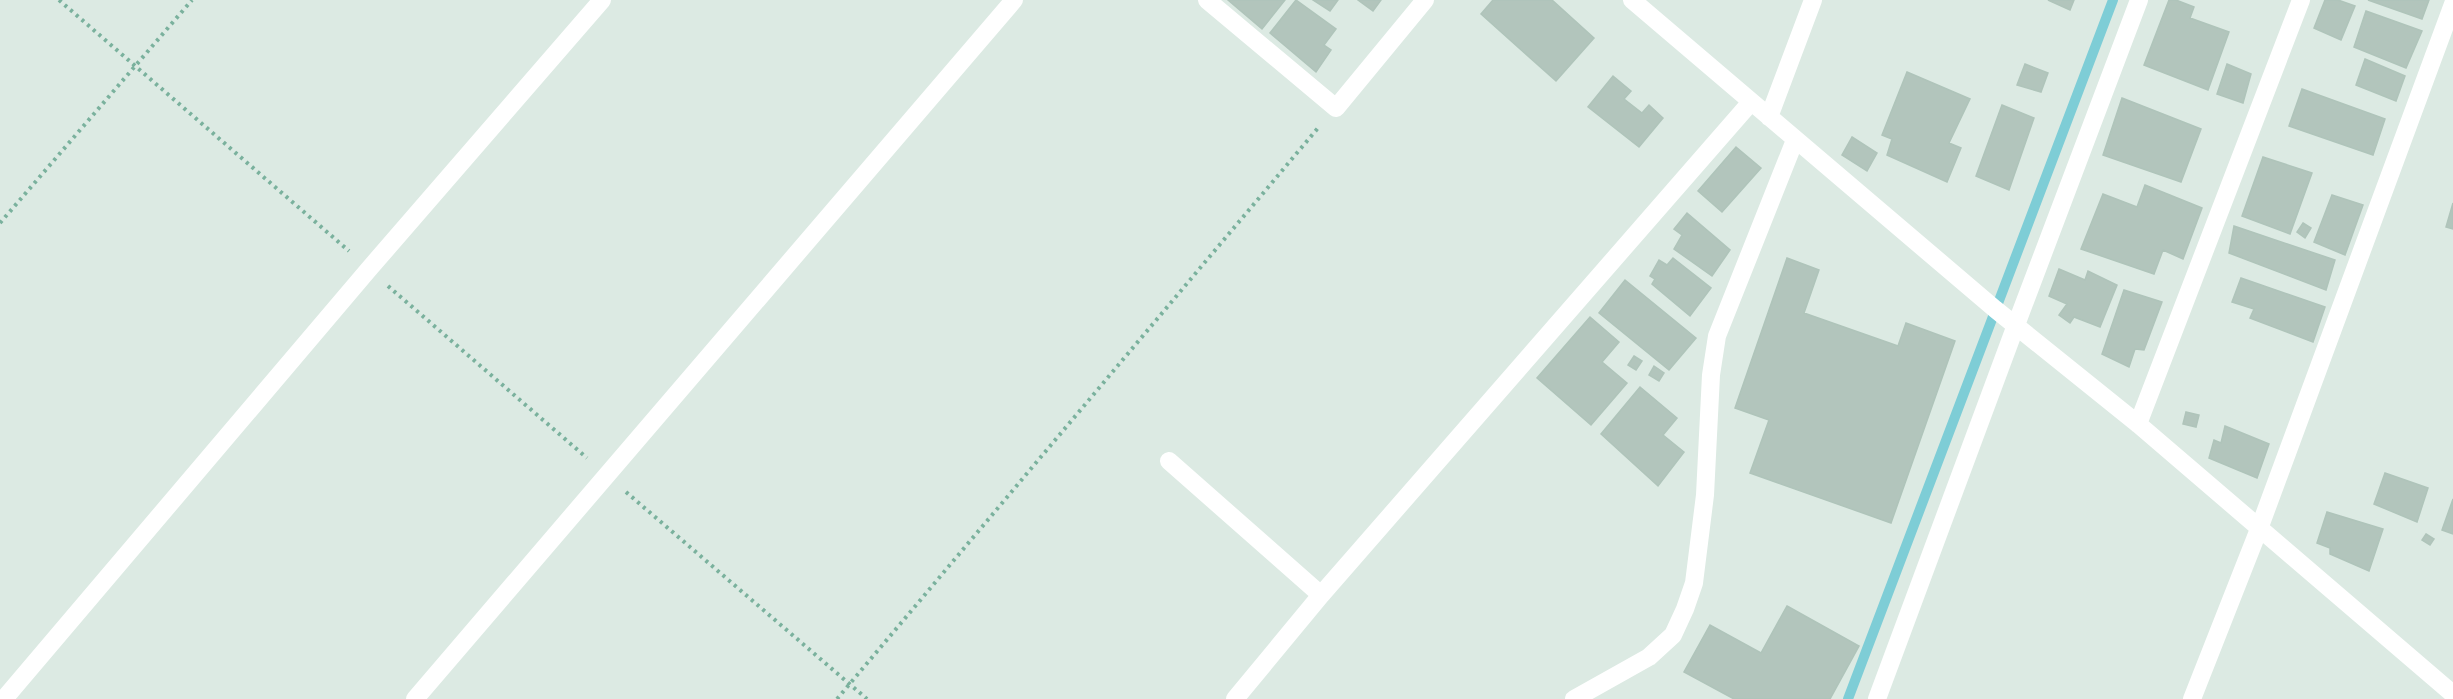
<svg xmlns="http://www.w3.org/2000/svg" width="2453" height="699" viewBox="0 0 2453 699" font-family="Quicksand,sans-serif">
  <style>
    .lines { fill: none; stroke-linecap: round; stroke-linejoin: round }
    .stream { stroke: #7ecdd6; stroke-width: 10 }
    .building { fill: #b2c5bc; stroke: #afc4ba; stroke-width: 1.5 }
    .path { stroke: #7ab19d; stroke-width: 4; stroke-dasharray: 3 4.5; stroke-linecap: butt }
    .lane { stroke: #fff; stroke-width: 18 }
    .street { stroke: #fff; stroke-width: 18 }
  </style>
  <rect width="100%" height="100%" fill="#dceae3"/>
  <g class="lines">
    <!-- stream -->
    <path class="stream" d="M 1848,699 L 2113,0"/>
  </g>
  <!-- building -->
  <path class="building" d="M 1228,0 L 1285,0 L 1262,29 Z
    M 1296,0 L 1336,29 L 1324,45 L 1331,50 L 1316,72 L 1270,33 Z
    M 1313,0 L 1338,0 L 1330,11 Z
    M 1358,0 L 1381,0 L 1373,11 Z
    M 1493,0 L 1552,0 L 1594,38 L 1556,81 L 1481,14 Z
    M 2048,0 L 2074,0 L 2070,10 Z
    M 2169,0 L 2176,0 L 2194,7 L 2190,18 L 2229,32 L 2208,90 L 2144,65 Z
    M 2325,0 L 2338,0 L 2355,6 L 2341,40 L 2314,28 Z
    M 2368,0 L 2429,0 L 2422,19 Z
    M 2366,11 L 2422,31 L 2406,68 L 2354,47 Z
    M 2365,59 L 2405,76 L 2396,101 L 2356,85 Z
    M 2025,64 L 2048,73 L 2041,92 L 2017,85 Z
    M 2227,64 L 2251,74 L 2243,103 L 2217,94 Z
    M 1907,72 L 1970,99 L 1949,143 L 1961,148 L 1947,182 L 1887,155 L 1892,139 L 1882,135 Z
    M 1613,76 L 1631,91 L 1624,99 L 1642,113 L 1649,105 L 1663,118 L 1639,147 L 1588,107 Z
    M 2302,89 L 2385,119 L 2373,155 L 2289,126 Z
    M 2122,98 L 2201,129 L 2181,182 L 2103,155 Z
    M 2002,105 L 2034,118 L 2009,190 L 1976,176 Z
    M 1852,137 L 1877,153 L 1867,171 L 1842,155 Z
    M 1736,147 L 1761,168 L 1722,212 L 1698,191 Z
    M 2263,157 L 2312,173 L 2290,234 L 2242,216 Z
    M 2145,185 L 2202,208 L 2183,259 L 2163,250 L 2154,274 L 2081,249 L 2103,194 L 2137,207 Z
    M 2332,195 L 2363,205 L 2345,255 L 2314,242 Z
    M 2453,203 L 2453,229 L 2446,227 Z
    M 1687,213 L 1730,250 L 1712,276 L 1674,249 L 1682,235 L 1674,229 Z
    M 2303,223 L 2311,228 L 2305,238 L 2297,232 Z
    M 2234,226 L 2335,260 L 2326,290 L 2229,253 Z
    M 1673,258 L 1711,288 L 1690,316 L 1652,284 L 1655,279 L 1650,276 L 1659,260 L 1667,265 Z
    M 1787,258 L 1819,270 L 1804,313 L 1898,346 L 1906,323 L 1955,341 L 1891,523 L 1750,473 L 1769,420 L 1735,408 Z
    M 2059,269 L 2085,280 L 2088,271 L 2117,285 L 2100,327 L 2074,317 L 2070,323 L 2059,315 L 2067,304 L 2049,296 Z
    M 2241,278 L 2325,307 L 2313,342 L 2250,318 L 2254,309 L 2232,302 Z
    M 1625,280 L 1696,338 L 1669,370 L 1599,313 Z
    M 2124,290 L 2162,302 L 2144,350 L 2135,349 L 2129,367 L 2102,354 Z
    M 1590,317 L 1619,342 L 1602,362 L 1627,383 L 1591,425 L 1537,378 Z
    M 1634,356 L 1642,361 L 1636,370 L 1628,365 Z
    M 1654,366 L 1664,373 L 1659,381 L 1649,375 Z
    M 1640,387 L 1677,418 L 1663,435 L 1684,452 L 1658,486 L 1601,434 Z
    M 2186,412 L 2199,415 L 2196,427 L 2183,424 Z
    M 2225,426 L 2269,444 L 2257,478 L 2209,458 L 2214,440 L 2221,443 Z
    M 2385,473 L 2428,488 L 2417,522 L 2374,504 Z
    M 2453,499 L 2453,534 L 2442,530 Z
    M 2327,512 L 2383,529 L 2369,571 L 2330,554 L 2330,548 L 2317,543 Z
    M 2426,534 L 2434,539 L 2430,545 L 2422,540 Z
    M 1787,606 L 1859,646 L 1830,699 L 1734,699 L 1684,672 L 1710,625 L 1761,653 Z"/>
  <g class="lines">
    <!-- path -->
    <path class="path" d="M 59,0 L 349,251
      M 0,223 L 192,0
      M 388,286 L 587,458
      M 626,492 L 867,699
      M 837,699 L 1318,128"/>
    <!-- lane -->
    <path class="lane" d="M 1877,699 L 2016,325"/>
    <!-- street -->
    <path class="street" d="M 1207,0 L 1336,108 L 1425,0
      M 1632,0 L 1995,309 L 2138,424 L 2453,694
      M 1769,117 L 1813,0
      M 2016,325 L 2139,0
      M 2138,424 L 2301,0
      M 1169,461 L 1321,595
      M 4,699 L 369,269 L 602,0
      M 415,699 L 1014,0
      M 1235,699 L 1321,595 L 1751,102
      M 1574,699 L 1649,657 L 1673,635 L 1685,609 L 1694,583 L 1705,495 L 1711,375 L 1717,336 L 1795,140
      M 2192,699 L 2259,529 L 2453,4"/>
  </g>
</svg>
